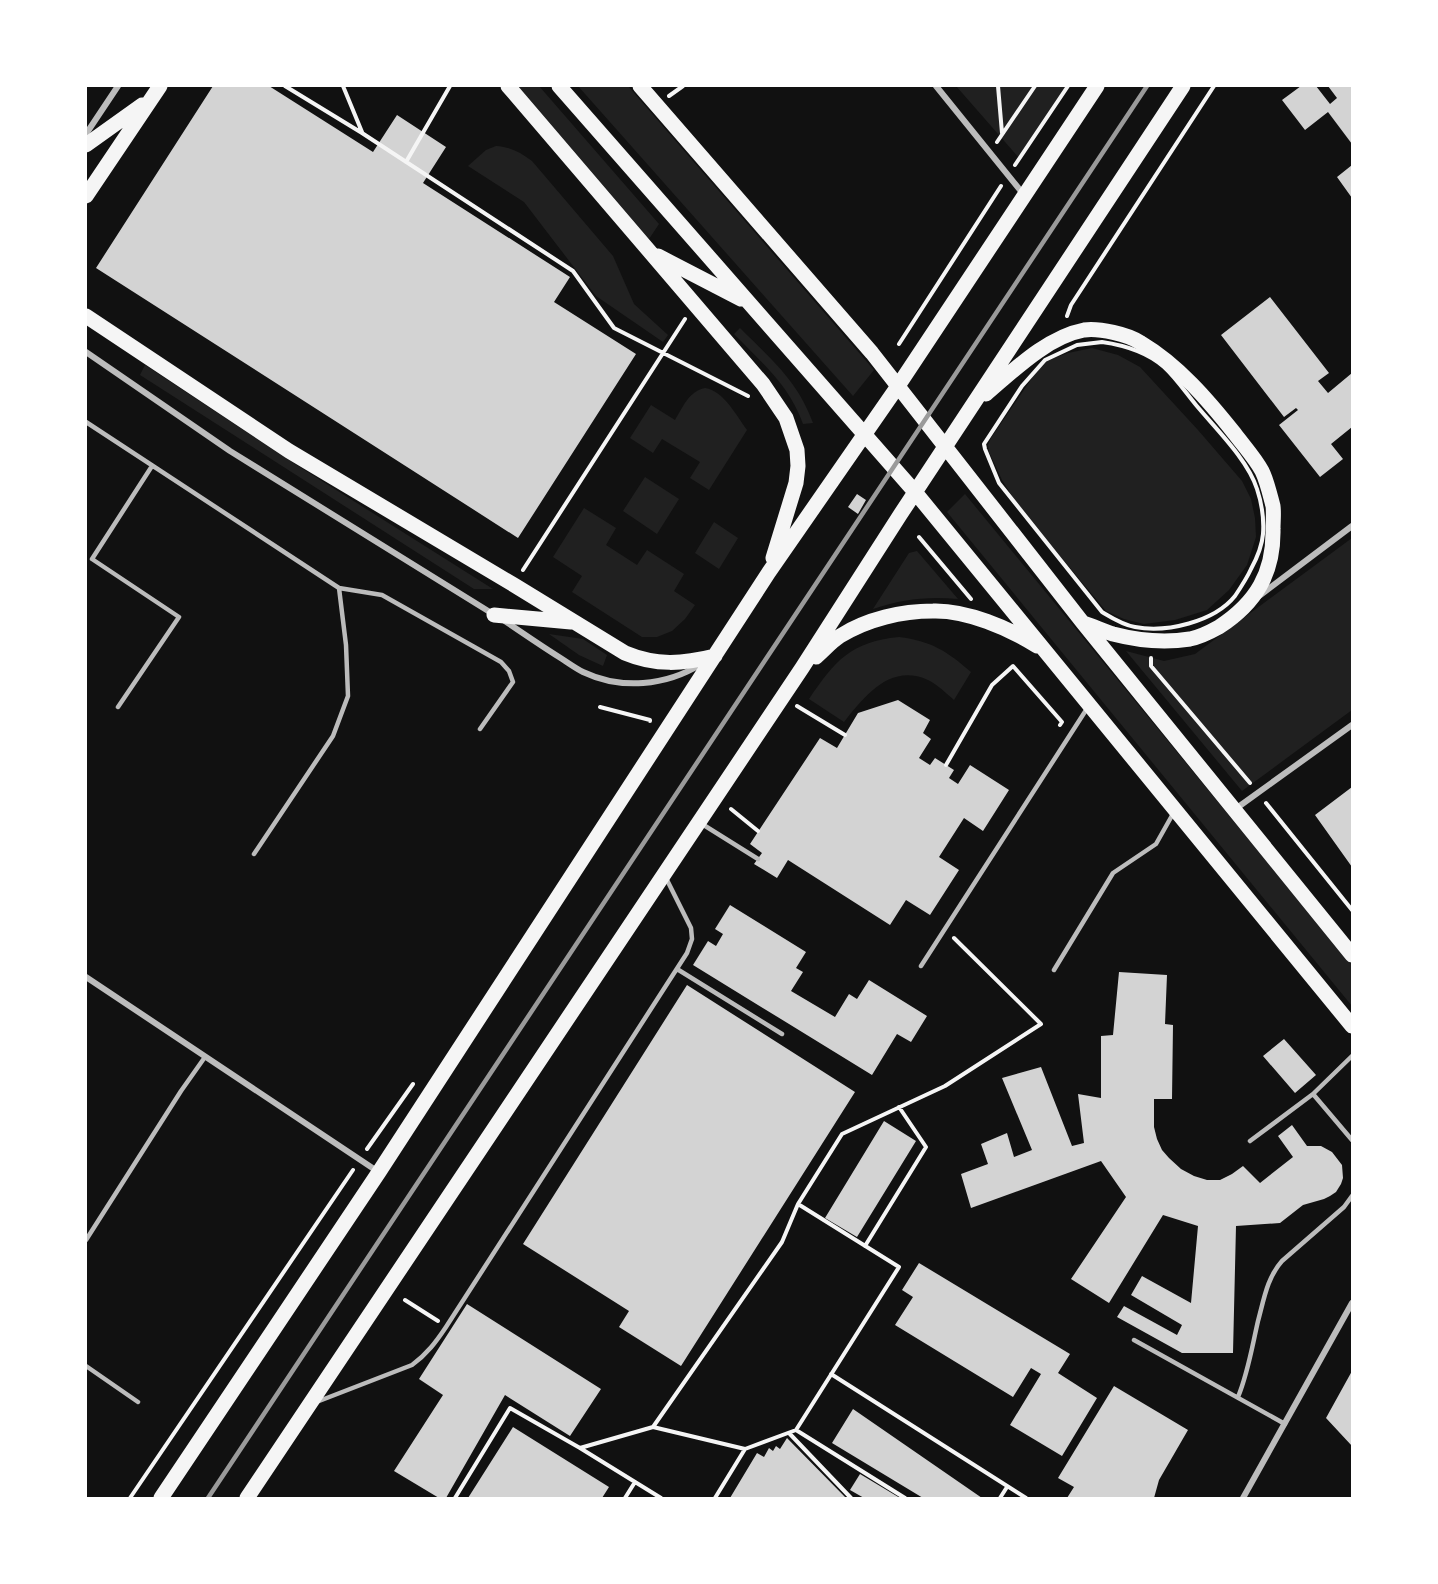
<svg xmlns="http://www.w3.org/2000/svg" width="1438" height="1584" viewBox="0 0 1438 1584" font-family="'Varela Round',sans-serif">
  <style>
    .green { fill: #202020 }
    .building { fill: #d3d3d3 }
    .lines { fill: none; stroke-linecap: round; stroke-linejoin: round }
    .path { stroke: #f5f5f5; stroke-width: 4 }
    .service { stroke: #bcbcbc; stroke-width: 4.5 }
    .minor { stroke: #bcbcbc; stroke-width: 6 }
    .primary { stroke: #f5f5f5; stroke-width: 15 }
    .rail { stroke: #9a9a9a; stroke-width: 4.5 }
  </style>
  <rect width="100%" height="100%" fill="#111"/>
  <!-- green -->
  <path class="green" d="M 518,86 L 539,86 L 659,224 L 649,239 Z
    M 578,86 L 628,86 L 874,370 L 853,396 Z
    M 956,86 L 1066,86 L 1019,158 Z
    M 496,146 C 511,147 520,152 532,161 L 613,256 L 634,304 L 668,335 L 663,342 L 596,296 L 524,202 L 468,166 L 486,150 Z
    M 740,328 C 771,359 798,381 813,423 L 803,424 C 789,385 762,363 734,334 Z
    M 1092,348 L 1118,355 L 1140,367 L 1198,430 L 1242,481 L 1251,499 L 1255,518 L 1256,537 L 1247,565 L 1229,590 L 1207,610 L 1175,620 L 1144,624 L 1124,619 L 1106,611 L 1019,507 L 1002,480 L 989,452 L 988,445 L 991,438 L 1043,362 L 1068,353 Z
    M 145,365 L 295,464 L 493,589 L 474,589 L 140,375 Z
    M 705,388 C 724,391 736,415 747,430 L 709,490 L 690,478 L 700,462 L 662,439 L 653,453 L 630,438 L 651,405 L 675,420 C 683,407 689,391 705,388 Z
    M 645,477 L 679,499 L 657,534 L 623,511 Z
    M 965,494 L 1352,965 L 1352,1006 L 947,512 Z
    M 584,508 L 616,528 L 606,545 L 637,565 L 647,550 L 684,574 L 674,591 L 695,605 L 685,619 L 672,631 L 657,637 L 642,637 L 572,592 L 582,576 L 553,557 Z
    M 714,522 L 738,538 L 719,569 L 695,553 Z
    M 1352,538 L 1352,710 L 1242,791 L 1126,651 L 1164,661 L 1195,654 Z
    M 917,551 L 958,599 C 929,596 901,599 873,609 L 909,553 Z
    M 549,634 L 583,639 L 607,655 L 603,666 L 579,655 Z
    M 899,637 C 931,641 947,651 971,672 L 954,700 C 946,693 938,685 928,680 C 890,663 865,696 844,722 L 809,699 C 835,661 850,642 899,637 Z"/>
  <!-- building -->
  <path class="building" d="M 213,86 L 269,86 L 373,152 L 397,115 L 446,147 L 423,183 L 570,277 L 554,302 L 636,354 L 518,538 L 96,268 Z
    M 1301,86 L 1316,86 L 1330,104 L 1337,98 L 1328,86 L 1352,86 L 1352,144 L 1328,112 L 1305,130 L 1282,100 Z
    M 1352,165 L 1352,198 L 1337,177 Z
    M 1270,297 L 1329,373 L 1318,381 L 1328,393 L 1352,373 L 1352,427 L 1331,444 L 1343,459 L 1320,477 L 1279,425 L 1298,410 L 1296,408 L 1284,417 L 1221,335 Z
    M 857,494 L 866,500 L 858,514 L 848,507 Z
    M 898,700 L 930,720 L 923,733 L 931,739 L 919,758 L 930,765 L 935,758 L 954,770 L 949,778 L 958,784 L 970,765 L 1009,790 L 983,831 L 964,818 L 939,857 L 959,870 L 930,915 L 906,900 L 890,925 L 788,860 L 777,878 L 754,864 L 762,853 L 750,844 L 820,738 L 837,748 L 858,713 Z
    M 1352,787 L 1352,867 L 1315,815 Z
    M 730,905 L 806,952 L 796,968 L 803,972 L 791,991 L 835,1017 L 849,994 L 857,999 L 869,980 L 927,1016 L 911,1042 L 897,1034 L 872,1075 L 693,965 L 708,941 L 716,946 L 723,934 L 715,929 Z
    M 1119,972 L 1167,975 L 1165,1024 L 1173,1025 L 1172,1099 L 1154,1099 L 1154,1127 L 1157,1139 L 1162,1150 L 1169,1158 L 1181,1169 L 1194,1176 L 1207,1180 L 1220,1180 L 1232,1174 L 1243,1166 L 1260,1183 L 1293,1157 L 1278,1136 L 1292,1125 L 1307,1146 L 1321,1146 L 1332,1152 L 1342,1165 L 1343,1178 L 1341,1184 L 1336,1192 L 1330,1196 L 1324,1199 L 1303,1205 L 1280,1223 L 1236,1226 L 1233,1353 L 1182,1353 L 1117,1317 L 1124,1306 L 1177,1335 L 1182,1325 L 1131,1295 L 1142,1276 L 1191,1303 L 1198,1226 L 1163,1215 L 1109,1303 L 1071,1279 L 1126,1197 L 1101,1161 L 971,1208 L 961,1174 L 988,1164 L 981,1144 L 1007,1133 L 1014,1157 L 1032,1150 L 1002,1078 L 1041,1067 L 1072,1146 L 1084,1143 L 1078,1094 L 1101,1098 L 1101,1036 L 1113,1035 Z
    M 687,985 L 855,1092 L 681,1366 L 619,1327 L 629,1311 L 523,1244 Z
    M 1284,1039 L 1316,1075 L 1295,1093 L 1263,1056 Z
    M 884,1121 L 916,1141 L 857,1237 L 825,1218 Z
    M 919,1263 L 1070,1354 L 1058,1373 L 1097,1398 L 1062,1456 L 1010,1425 L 1041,1374 L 1031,1368 L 1013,1397 L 895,1325 L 913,1297 L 902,1290 Z
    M 467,1304 L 601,1389 L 570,1436 L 505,1395 L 446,1498 L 439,1498 L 394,1471 L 443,1395 L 419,1379 Z
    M 1352,1371 L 1352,1446 L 1326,1418 Z
    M 1114,1386 L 1188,1430 L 1159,1480 L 1154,1498 L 1067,1498 L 1074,1487 L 1058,1478 Z
    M 853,1409 L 982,1498 L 923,1498 L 832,1443 Z
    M 513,1427 L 609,1487 L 602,1498 L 468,1498 Z
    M 787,1438 L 846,1498 L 730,1498 L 757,1453 L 764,1457 L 769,1448 L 773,1451 L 776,1446 L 780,1449 Z
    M 860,1474 L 900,1498 L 864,1498 L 850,1490 Z"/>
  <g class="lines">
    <!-- path -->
    <path class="path" d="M 285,86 L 362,133 L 573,271 L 614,328 L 748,396
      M 343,86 L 362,132
      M 998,86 L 1002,133
      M 669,96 L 683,86
      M 997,142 L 1035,86
      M 406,162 L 450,86
      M 1015,165 L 1068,86
      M 1067,316 L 1071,305 L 1214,86
      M 1102,342 C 1123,345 1147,352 1164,367 C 1176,378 1186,393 1196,405 C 1216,429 1248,460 1257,489 C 1262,504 1264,520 1263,534 C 1262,546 1257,558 1251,569 C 1247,578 1241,587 1235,596 C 1214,622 1166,633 1135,627 C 1123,625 1112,618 1102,612 L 999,483 L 985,449 L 984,444 L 1022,386 L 1045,360 L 1077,345 Z
      M 899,344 L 1001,186
      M 919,537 L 971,599
      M 523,570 L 685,319
      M 1151,658 L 1151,666 L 1250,783
      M 797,706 L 845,735
      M 600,707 L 650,720 L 650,721
      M 946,765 L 992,685 L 1013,666 L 1062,722 L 1060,725
      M 1266,803 L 1352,910
      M 731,809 L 758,831
      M 367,1149 L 413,1084
      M 798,1204 L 782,1242 L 653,1427 L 745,1449 L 796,1430 L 899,1267 L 798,1204 L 842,1134 L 945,1086 L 1041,1024 L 954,938
      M 865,1246 L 926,1147 L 899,1107
      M 405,1300 L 438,1321
      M 831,1374 L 1026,1498
      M 796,1430 L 905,1498
      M 789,1433 L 851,1498
      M 580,1448 L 653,1427
      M 130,1498 L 353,1170
      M 455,1498 L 510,1408 L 580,1448 L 661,1498
      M 625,1498 L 635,1482
      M 715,1498 L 745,1449
      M 1000,1498 L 1007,1487"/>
    <!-- service -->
    <path class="service" d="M 86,422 L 339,588 L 382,595 L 501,662 L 509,671 L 513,682 L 480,729
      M 118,707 L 179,617 L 92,559 L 152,466
      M 702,824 L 758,859
      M 254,854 L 333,736 L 348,696 L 346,645 L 339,588
      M 921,966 L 1088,707
      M 677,969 L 782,1034
      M 1054,970 L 1113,873 L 1156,844 L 1174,812
      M 1313,1094 L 1352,1140
      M 1250,1141 L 1313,1094 L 1352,1056
      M 86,1240 L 181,1091 L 205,1057
      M 1134,1340 L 1285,1424
      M 86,1366 L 138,1402
      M 1238,1397 C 1248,1373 1252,1347 1258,1321 C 1264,1299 1267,1278 1282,1261 L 1344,1207 L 1352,1196
      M 319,1401 L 412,1365 C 427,1354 436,1342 446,1327 L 687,953 L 692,939 L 691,928 L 666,878"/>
    <!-- minor -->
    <path class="minor" d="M 936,86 L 1024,195
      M 86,134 L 118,86
      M 86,352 L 230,451 L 493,614
      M 1259,596 L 1352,526
      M 502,619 C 521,632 540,645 559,657 C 567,662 575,668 583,672 C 621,690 666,686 701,664
      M 1234,810 L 1352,725
      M 86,977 L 377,1171
      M 1243,1498 L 1352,1303"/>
    <!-- primary -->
    <path class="primary" d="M 508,86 L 763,384 L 786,418 L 797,450 L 798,466 L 796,483 L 773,558
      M 559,86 L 915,492 L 1352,1026
      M 640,86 L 872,353 L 1083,623 L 1352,955
      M 86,145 L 142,105
      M 86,196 L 160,86
      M 658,256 L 741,299
      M 86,316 L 289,451 L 514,585 L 625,653 C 656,666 683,664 715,656
      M 986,394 C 1013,371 1047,337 1084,330 C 1099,328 1128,334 1141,343 C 1178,365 1208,400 1235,434 C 1244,446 1255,458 1262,471 C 1267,481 1270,495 1273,506 C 1274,513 1273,521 1273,529 C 1274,573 1256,603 1219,627 C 1210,632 1200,637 1190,639 C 1165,643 1136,640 1113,634 C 1103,631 1093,626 1083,623
      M 494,615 L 571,622
      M 816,657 C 824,650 832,641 840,636 C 867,619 902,611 933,611 C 966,610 1009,628 1037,646
      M 161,1498 L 379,1172 L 769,572 L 898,386 L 1097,86
      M 247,1498 L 802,668 L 900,515 L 1183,86"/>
    <!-- rail -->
    <path class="rail" d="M 208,1498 C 521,1028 837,559 1147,86"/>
  </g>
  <!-- border -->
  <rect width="1438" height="1584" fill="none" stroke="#ffffff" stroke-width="174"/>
</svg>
